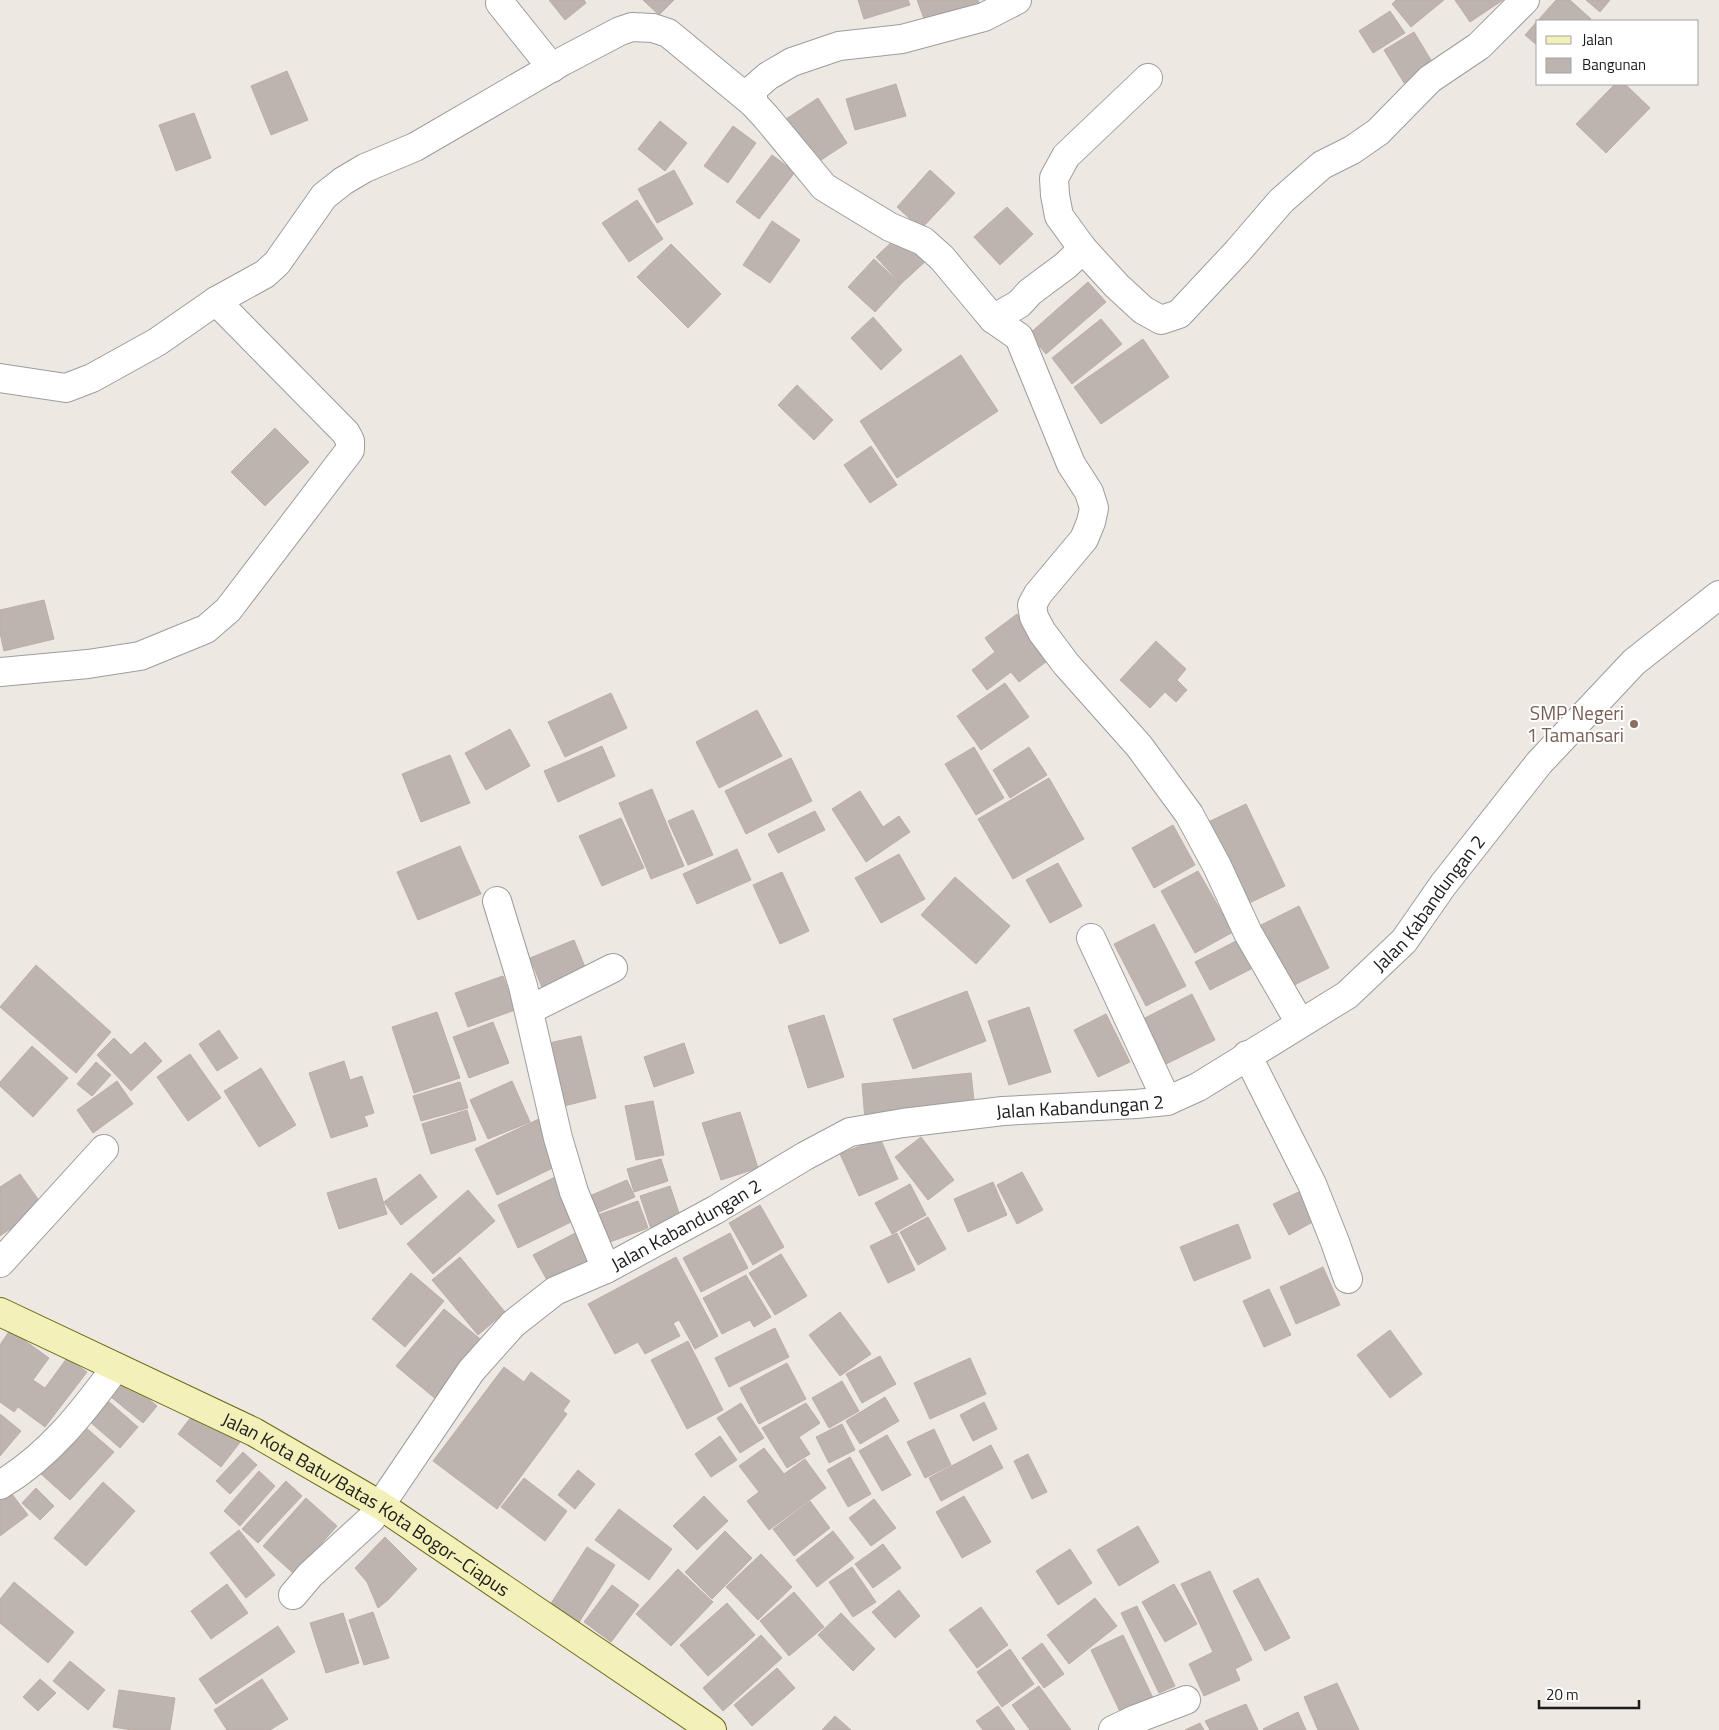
<svg xmlns="http://www.w3.org/2000/svg" width="1719" height="1730" viewBox="0 0 1719 1730" font-family="'Titillium Web',sans-serif">
  <style>
    .building { fill: #bdb3af; stroke: #bdaea6 }
    .lines { fill: none; stroke-linecap: round; stroke-linejoin: round }
    .minor-casing { stroke: #9d9d9d; stroke-width: 30 }
    .secondary-casing { stroke: #69690d; stroke-width: 30 }
    .minor { stroke: #fff; stroke-width: 28 }
    .secondary { stroke: #f4f0b9; stroke-width: 28 }
    .education-dot { fill: #8d6e63; stroke: #fff; stroke-width: 2 }
    .labels { text-anchor: middle; stroke-width: 4; stroke-linejoin: round; paint-order: stroke }
    .education-label { font-size: 19px; fill: #785e54; stroke: #fff; text-anchor: end }
    .street-label { font-size: 19px; fill: #1c1c1c; stroke: #fff }
  </style>
  <rect width="100%" height="100%" fill="#ede8e2"/>
  <!-- building -->
  <path class="building" d="M 549,0 L 584,0 L 586,3 L 565,20 Z
    M 643,0 L 674,0 L 659,15 Z
    M 858,0 L 908,0 L 910,5 L 864,19 Z
    M 917,0 L 978,0 L 980,5 L 926,24 Z
    M 1396,0 L 1444,0 L 1411,27 L 1392,4 Z
    M 1455,0 L 1503,0 L 1470,22 Z
    M 1556,0 L 1570,0 L 1591,19 L 1589,21 L 1538,21 L 1538,46 L 1525,35 Z
    M 1586,0 L 1610,0 L 1600,12 Z
    M 1390,11 L 1405,33 L 1373,53 L 1359,31 Z
    M 1414,32 L 1434,65 L 1404,83 L 1384,50 Z
    M 287,71 L 308,120 L 271,135 L 251,86 Z
    M 896,84 L 906,116 L 855,130 L 846,99 Z
    M 1615,84 L 1625,84 L 1650,108 L 1606,153 L 1576,124 Z
    M 818,98 L 847,143 L 812,166 L 783,121 Z
    M 194,113 L 211,158 L 176,171 L 159,125 Z
    M 660,121 L 687,143 L 665,171 L 638,149 Z
    M 733,126 L 756,143 L 728,183 L 704,166 Z
    M 772,155 L 795,172 L 759,219 L 736,202 Z
    M 674,170 L 693,204 L 657,223 L 638,189 Z
    M 930,170 L 955,193 L 921,229 L 897,207 Z
    M 637,200 L 663,239 L 629,262 L 602,223 Z
    M 1007,207 L 1033,234 L 1000,265 L 974,237 Z
    M 772,221 L 800,240 L 770,283 L 743,265 Z
    M 902,232 L 928,259 L 901,284 L 876,257 Z
    M 671,244 L 721,294 L 688,328 L 637,277 Z
    M 874,259 L 901,284 L 875,312 L 848,287 Z
    M 1088,282 L 1106,302 L 1046,354 L 1029,334 Z
    M 873,317 L 902,350 L 881,370 L 851,338 Z
    M 1101,319 L 1122,344 L 1072,384 L 1052,358 Z
    M 1143,339 L 1169,377 L 1101,424 L 1074,387 Z
    M 961,355 L 998,411 L 897,478 L 860,421 Z
    M 797,385 L 833,420 L 814,440 L 778,405 Z
    M 275,428 L 309,462 L 265,506 L 231,472 Z
    M 871,446 L 897,485 L 870,503 L 844,465 Z
    M 44,600 L 54,639 L 4,651 L 0,633 L 0,610 Z
    M 1017,614 L 1050,659 L 1019,682 L 1011,672 L 987,690 L 972,670 L 995,652 L 985,638 Z
    M 1156,641 L 1186,669 L 1177,680 L 1187,690 L 1176,702 L 1165,692 L 1150,708 L 1120,680 Z
    M 1005,683 L 1029,717 L 981,750 L 957,716 Z
    M 611,693 L 627,728 L 565,757 L 548,722 Z
    M 757,710 L 782,756 L 719,788 L 696,742 Z
    M 510,729 L 530,766 L 486,790 L 465,753 Z
    M 602,746 L 615,776 L 558,802 L 544,771 Z
    M 974,747 L 1004,798 L 976,815 L 945,764 Z
    M 1029,747 L 1047,775 L 1010,798 L 993,770 Z
    M 450,755 L 470,803 L 421,822 L 402,774 Z
    M 791,758 L 812,801 L 746,834 L 725,791 Z
    M 1049,778 L 1084,839 L 1013,879 L 978,819 Z
    M 652,789 L 684,866 L 651,879 L 619,803 Z
    M 860,791 L 883,827 L 899,816 L 910,832 L 866,862 L 832,809 Z
    M 1246,804 L 1285,886 L 1245,905 L 1206,823 Z
    M 693,810 L 713,855 L 688,865 L 668,821 Z
    M 815,811 L 825,830 L 778,853 L 768,834 Z
    M 621,818 L 644,868 L 602,886 L 579,836 Z
    M 1173,825 L 1195,865 L 1154,888 L 1132,848 Z
    M 460,846 L 481,894 L 418,920 L 397,872 Z
    M 737,849 L 751,880 L 697,904 L 683,874 Z
    M 899,854 L 925,899 L 881,923 L 855,878 Z
    M 1058,863 L 1082,906 L 1050,923 L 1026,880 Z
    M 1198,871 L 1233,932 L 1195,953 L 1161,891 Z
    M 782,872 L 809,931 L 780,944 L 753,885 Z
    M 955,877 L 1010,926 L 976,964 L 921,915 Z
    M 1299,906 L 1329,968 L 1288,988 L 1259,926 Z
    M 1154,924 L 1186,986 L 1146,1006 L 1114,944 Z
    M 574,940 L 587,972 L 543,990 L 530,958 Z
    M 1236,941 L 1251,969 L 1210,990 L 1195,962 Z
    M 36,965 L 111,1032 L 76,1073 L 0,1007 Z
    M 503,976 L 515,1010 L 468,1027 L 455,993 Z
    M 967,991 L 986,1041 L 913,1069 L 893,1019 Z
    M 1192,994 L 1215,1040 L 1164,1065 L 1141,1020 Z
    M 1029,1007 L 1051,1072 L 1009,1085 L 988,1021 Z
    M 437,1012 L 460,1078 L 414,1093 L 392,1027 Z
    M 1106,1014 L 1130,1062 L 1098,1077 L 1074,1030 Z
    M 824,1015 L 844,1077 L 808,1088 L 788,1026 Z
    M 493,1022 L 509,1063 L 469,1078 L 453,1037 Z
    M 219,1030 L 238,1058 L 217,1071 L 199,1044 Z
    M 581,1036 L 596,1098 L 564,1106 L 549,1043 Z
    M 114,1038 L 131,1055 L 145,1042 L 162,1061 L 131,1091 L 97,1055 Z
    M 684,1043 L 694,1073 L 654,1087 L 644,1057 Z
    M 32,1046 L 68,1078 L 33,1117 L 0,1086 L 0,1082 Z
    M 190,1054 L 221,1098 L 188,1121 L 157,1077 Z
    M 344,1061 L 350,1080 L 362,1076 L 374,1113 L 364,1116 L 368,1126 L 331,1138 L 309,1073 Z
    M 96,1062 L 111,1075 L 92,1096 L 77,1084 Z
    M 261,1068 L 296,1125 L 259,1147 L 224,1091 Z
    M 971,1073 L 975,1109 L 865,1120 L 862,1084 Z
    M 117,1081 L 133,1104 L 93,1133 L 77,1110 Z
    M 512,1081 L 530,1122 L 488,1139 L 470,1100 Z
    M 460,1082 L 468,1108 L 421,1121 L 413,1096 Z
    M 653,1101 L 664,1155 L 636,1160 L 625,1106 Z
    M 467,1110 L 476,1140 L 431,1154 L 422,1124 Z
    M 740,1112 L 758,1168 L 721,1180 L 702,1123 Z
    M 541,1118 L 563,1163 L 497,1195 L 475,1149 Z
    M 921,1137 L 954,1180 L 928,1200 L 895,1157 Z
    M 880,1138 L 898,1179 L 859,1196 L 840,1154 Z
    M 661,1159 L 668,1181 L 634,1192 L 627,1169 Z
    M 1022,1172 L 1043,1210 L 1017,1224 L 997,1185 Z
    M 20,1174 L 43,1206 L 0,1236 L 0,1187 Z
    M 420,1174 L 437,1197 L 401,1225 L 384,1202 Z
    M 557,1176 L 577,1219 L 518,1248 L 498,1205 Z
    M 376,1178 L 387,1214 L 339,1229 L 327,1193 Z
    M 627,1180 L 635,1197 L 587,1217 L 580,1200 Z
    M 993,1182 L 1007,1215 L 968,1232 L 954,1199 Z
    M 910,1184 L 926,1215 L 892,1234 L 875,1203 Z
    M 670,1186 L 681,1219 L 651,1229 L 640,1196 Z
    M 1305,1189 L 1320,1218 L 1289,1235 L 1273,1204 Z
    M 468,1190 L 495,1221 L 433,1274 L 407,1244 Z
    M 638,1201 L 648,1228 L 599,1246 L 589,1218 Z
    M 760,1205 L 784,1247 L 753,1265 L 729,1223 Z
    M 928,1217 L 946,1249 L 918,1265 L 900,1232 Z
    M 1238,1224 L 1251,1258 L 1194,1281 L 1180,1247 Z
    M 581,1230 L 601,1266 L 553,1291 L 533,1255 Z
    M 730,1233 L 748,1268 L 701,1292 L 683,1258 Z
    M 897,1233 L 915,1270 L 888,1283 L 870,1246 Z
    M 781,1254 L 807,1296 L 775,1315 L 749,1273 Z
    M 460,1257 L 505,1312 L 478,1335 L 432,1280 Z
    M 676,1257 L 718,1336 L 695,1349 L 679,1320 L 673,1323 L 680,1336 L 645,1354 L 638,1342 L 615,1354 L 588,1304 Z
    M 1323,1267 L 1340,1305 L 1296,1324 L 1280,1287 Z
    M 411,1273 L 444,1301 L 405,1347 L 372,1319 Z
    M 746,1275 L 771,1317 L 754,1327 L 750,1320 L 722,1334 L 703,1298 Z
    M 1269,1289 L 1291,1335 L 1264,1347 L 1243,1301 Z
    M 444,1309 L 485,1343 L 437,1400 L 396,1366 Z
    M 840,1312 L 871,1354 L 840,1376 L 809,1335 Z
    M 775,1328 L 789,1357 L 729,1387 L 715,1358 Z
    M 10,1330 L 49,1358 L 33,1380 L 45,1388 L 67,1358 L 87,1372 L 45,1427 L 18,1407 L 14,1412 L 0,1402 L 0,1345 Z
    M 1390,1330 L 1422,1374 L 1390,1398 L 1357,1355 Z
    M 688,1341 L 723,1410 L 687,1429 L 651,1360 Z
    M 880,1356 L 896,1384 L 862,1403 L 846,1374 Z
    M 970,1358 L 986,1394 L 930,1419 L 914,1383 Z
    M 787,1363 L 806,1399 L 759,1424 L 740,1388 Z
    M 504,1367 L 524,1382 L 531,1372 L 570,1401 L 563,1411 L 567,1414 L 497,1509 L 433,1461 Z
    M 125,1379 L 157,1406 L 143,1423 L 111,1397 Z
    M 842,1381 L 859,1411 L 829,1428 L 812,1398 Z
    M 885,1397 L 899,1421 L 860,1444 L 846,1421 Z
    M 107,1400 L 138,1427 L 120,1448 L 89,1421 Z
    M 984,1402 L 997,1429 L 973,1441 L 960,1415 Z
    M 741,1403 L 764,1438 L 740,1453 L 717,1418 Z
    M 806,1403 L 820,1423 L 799,1437 L 810,1454 L 787,1468 L 762,1428 Z
    M 198,1408 L 241,1441 L 221,1467 L 178,1434 Z
    M 0,1414 L 21,1431 L 0,1456 Z
    M 842,1424 L 855,1450 L 829,1463 L 816,1437 Z
    M 84,1426 L 114,1452 L 70,1500 L 41,1474 Z
    M 934,1429 L 951,1465 L 925,1478 L 907,1442 Z
    M 887,1435 L 911,1475 L 882,1491 L 859,1451 Z
    M 720,1436 L 737,1460 L 711,1477 L 695,1454 Z
    M 991,1445 L 1003,1468 L 941,1501 L 929,1478 Z
    M 764,1448 L 784,1474 L 805,1459 L 826,1488 L 769,1530 L 747,1501 L 759,1492 L 739,1466 Z
    M 243,1452 L 257,1465 L 230,1494 L 216,1481 Z
    M 1028,1454 L 1047,1492 L 1032,1499 L 1014,1461 Z
    M 850,1457 L 871,1494 L 848,1507 L 827,1470 Z
    M 578,1470 L 595,1484 L 575,1509 L 558,1495 Z
    M 259,1471 L 275,1486 L 240,1526 L 224,1511 Z
    M 524,1478 L 567,1511 L 545,1541 L 501,1507 Z
    M 286,1481 L 302,1496 L 258,1543 L 242,1529 Z
    M 103,1482 L 135,1511 L 86,1566 L 54,1538 Z
    M 36,1488 L 54,1506 L 40,1520 L 22,1503 Z
    M 8,1489 L 28,1515 L 0,1536 L 0,1496 Z
    M 704,1496 L 728,1521 L 697,1550 L 673,1526 Z
    M 964,1496 L 991,1542 L 962,1558 L 936,1512 Z
    M 306,1498 L 337,1526 L 294,1574 L 263,1546 Z
    M 874,1499 L 896,1528 L 871,1546 L 849,1518 Z
    M 810,1501 L 830,1528 L 794,1556 L 773,1529 Z
    M 619,1509 L 672,1549 L 649,1580 L 595,1540 Z
    M 1138,1526 L 1159,1562 L 1119,1586 L 1097,1550 Z
    M 239,1530 L 275,1575 L 246,1598 L 210,1553 Z
    M 725,1531 L 752,1558 L 712,1599 L 685,1572 Z
    M 833,1531 L 854,1558 L 817,1587 L 796,1560 Z
    M 385,1537 L 417,1569 L 388,1600 L 378,1608 L 367,1582 L 355,1568 Z
    M 883,1544 L 901,1568 L 873,1588 L 855,1564 Z
    M 587,1547 L 615,1565 L 578,1624 L 550,1605 Z
    M 1070,1549 L 1092,1583 L 1058,1605 L 1036,1571 Z
    M 761,1554 L 792,1587 L 758,1620 L 726,1587 Z
    M 852,1567 L 876,1602 L 853,1617 L 829,1582 Z
    M 678,1569 L 713,1602 L 671,1646 L 636,1614 Z
    M 1210,1571 L 1252,1660 L 1235,1669 L 1240,1680 L 1204,1696 L 1189,1664 L 1213,1652 L 1181,1584 Z
    M 1258,1578 L 1290,1638 L 1265,1651 L 1233,1591 Z
    M 14,1582 L 74,1632 L 48,1663 L 0,1623 L 0,1599 Z
    M 227,1584 L 248,1613 L 211,1639 L 191,1611 Z
    M 1174,1584 L 1197,1624 L 1165,1642 L 1142,1602 Z
    M 612,1585 L 639,1605 L 611,1642 L 584,1622 Z
    M 899,1590 L 920,1616 L 895,1638 L 872,1612 Z
    M 794,1592 L 824,1627 L 789,1656 L 760,1621 Z
    M 1095,1598 L 1117,1626 L 1069,1664 L 1047,1635 Z
    M 727,1603 L 755,1635 L 708,1676 L 680,1645 Z
    M 1137,1606 L 1175,1686 L 1159,1693 L 1121,1613 Z
    M 981,1607 L 1008,1645 L 977,1668 L 949,1630 Z
    M 373,1612 L 389,1658 L 364,1665 L 349,1620 Z
    M 343,1613 L 359,1663 L 326,1673 L 310,1623 Z
    M 841,1613 L 875,1649 L 853,1671 L 818,1635 Z
    M 278,1626 L 295,1652 L 216,1704 L 199,1679 Z
    M 761,1635 L 782,1658 L 723,1711 L 703,1688 Z
    M 1123,1635 L 1153,1698 L 1121,1714 L 1091,1650 Z
    M 1042,1643 L 1064,1674 L 1044,1688 L 1022,1658 Z
    M 1010,1649 L 1034,1684 L 1002,1707 L 977,1672 Z
    M 70,1661 L 105,1690 L 88,1710 L 53,1681 Z
    M 777,1668 L 795,1688 L 752,1726 L 734,1705 Z
    M 40,1679 L 56,1693 L 38,1711 L 23,1697 Z
    M 262,1679 L 288,1719 L 270,1730 L 227,1730 L 214,1710 Z
    M 1337,1683 L 1359,1730 L 1318,1730 L 1304,1697 Z
    M 1039,1686 L 1071,1730 L 1030,1730 L 1012,1705 Z
    M 119,1690 L 175,1698 L 170,1730 L 132,1730 L 113,1727 Z
    M 1246,1704 L 1258,1730 L 1210,1730 L 1205,1721 Z
    M 998,1706 L 1015,1730 L 983,1730 L 976,1721 Z
    M 1298,1712 L 1306,1730 L 1264,1730 L 1263,1729 Z
    M 835,1716 L 851,1730 L 822,1730 Z
    M 1200,1723 L 1204,1730 L 1185,1730 Z"/>
  <g class="lines">
    <!-- minor casing -->
    <g class="minor-casing">
      <g id="minor">
        <path d="M 501,0 L 500,3 L 552,68"/>
        <path d="M 1017,0 L 984,17 L 902,39 L 839,46 L 792,62 L 768,76 L 753,89 L 753,103 L 766,117 L 824,187 L 890,227 L 923,241 L 942,258 L 993,319 L 1019,337 L 1071,464 L 1089,492 L 1094,508 L 1091,522 L 1084,539 L 1038,594 L 1032,605 L 1034,617 L 1042,632 L 1066,664 L 1139,746 L 1189,814 L 1217,866 L 1248,933 L 1300,1023"/>
        <path d="M 1148,78 L 1066,156 L 1054,178 L 1055,195 L 1059,216 L 1083,249 L 1117,286 L 1143,310 L 1161,320 L 1179,314 L 1238,251 L 1281,201 L 1322,165 L 1352,150 L 1378,132 L 1430,79 L 1479,46 L 1525,0"/>
        <path d="M 993,319 L 1019,304 L 1030,292 L 1065,266 L 1083,249"/>
        <path d="M 0,378 L 66,388 L 92,378 L 157,342 L 216,301 L 265,274 L 277,263 L 324,196 L 343,181 L 365,168 L 415,147 L 563,61 L 620,31 L 632,27 L 653,28 L 668,33 L 753,103"/>
        <path d="M 0,672 L 88,664 L 140,656 L 206,629 L 228,610 L 350,450 L 350,441 L 346,433 L 216,301"/>
        <path d="M 497,901 L 523,986 L 558,1138 L 574,1192 L 606,1269"/>
        <path d="M 1091,938 L 1167,1101"/>
        <path d="M 529,1010 L 613,968"/>
        <path d="M 1247,1055 L 1312,1184 L 1335,1242 L 1348,1279"/>
        <path d="M 0,1263 L 104,1149"/>
        <path d="M 0,1485 C 49,1456 83,1412 116,1367"/>
        <path id="s1" d="M 293,1595 L 310,1575 L 371,1519 L 471,1371 L 513,1324 L 555,1291 L 606,1269 L 715,1210 L 805,1156 L 850,1132 L 903,1123 L 1003,1111 L 1136,1104 L 1167,1101 L 1198,1087 L 1347,995 L 1404,941 L 1443,885 L 1539,763 L 1634,662 L 1719,595"/>
        <path d="M 1113,1730 L 1136,1719 L 1186,1700"/>
      </g>
    </g>
    <!-- secondary casing -->
    <g class="secondary-casing">
      <g id="secondary">
        <path id="s2" d="M 0,1312 L 254,1432 L 380,1505 L 712,1730"/>
      </g>
    </g>
    <!-- minor -->
    <use href="#minor" class="minor"/>
    <!-- secondary -->
    <use href="#secondary" class="secondary"/>
  </g>
  <!-- markers -->
  <circle class="education-dot" cx="1634" cy="724" r="5"/>
  <g class="labels">
    <!-- education labels -->
    <g class="education-label">
      <text x="1624" y="720">SMP Negeri<tspan x="1624" dy="22">1 Tamansari</tspan></text>
    </g>
    <!-- street labels -->
    <g class="street-label">
      <text dy="7" stroke="none"><textPath href="#s1" startOffset="1391">Jalan Kabandungan 2</textPath></text>
      <text dy="7" stroke="none"><textPath href="#s1" startOffset="971">Jalan Kabandungan 2</textPath></text>
      <text dy="7" stroke="none"><textPath href="#s1" startOffset="551">Jalan Kabandungan 2</textPath></text>
      <text dy="7" stroke="none"><textPath href="#s2" startOffset="414">Jalan Kota Batu/Batas Kota Bogor–Ciapus</textPath></text>
    </g>
  </g>
  <!-- legend -->
  <rect x="1536" y="20" width="162" height="65" fill="#ffffff" stroke="#a4a4a4"/>
  <rect x="1546" y="36" width="25" height="8" fill="#f4f0b9" stroke="#a4a4a4"/>
  <text x="1582" y="45" font-size="15" fill="#1c1c1c">Jalan</text>
  <rect x="1546" y="58" width="25" height="15" fill="#bdb3af" stroke="#a4a4a4"/>
  <text x="1582" y="70" font-size="15" fill="#1c1c1c">Bangunan</text>
  <!-- scale -->
  <path d="M1539 1700v8h100v-8" fill="none" stroke="#1c1c1c" stroke-width="2.5"/>
  <text x="1546" y="1700" font-size="15" fill="#1c1c1c" stroke="#ffffff" stroke-width="4" paint-order="stroke">20 m</text>
</svg>
